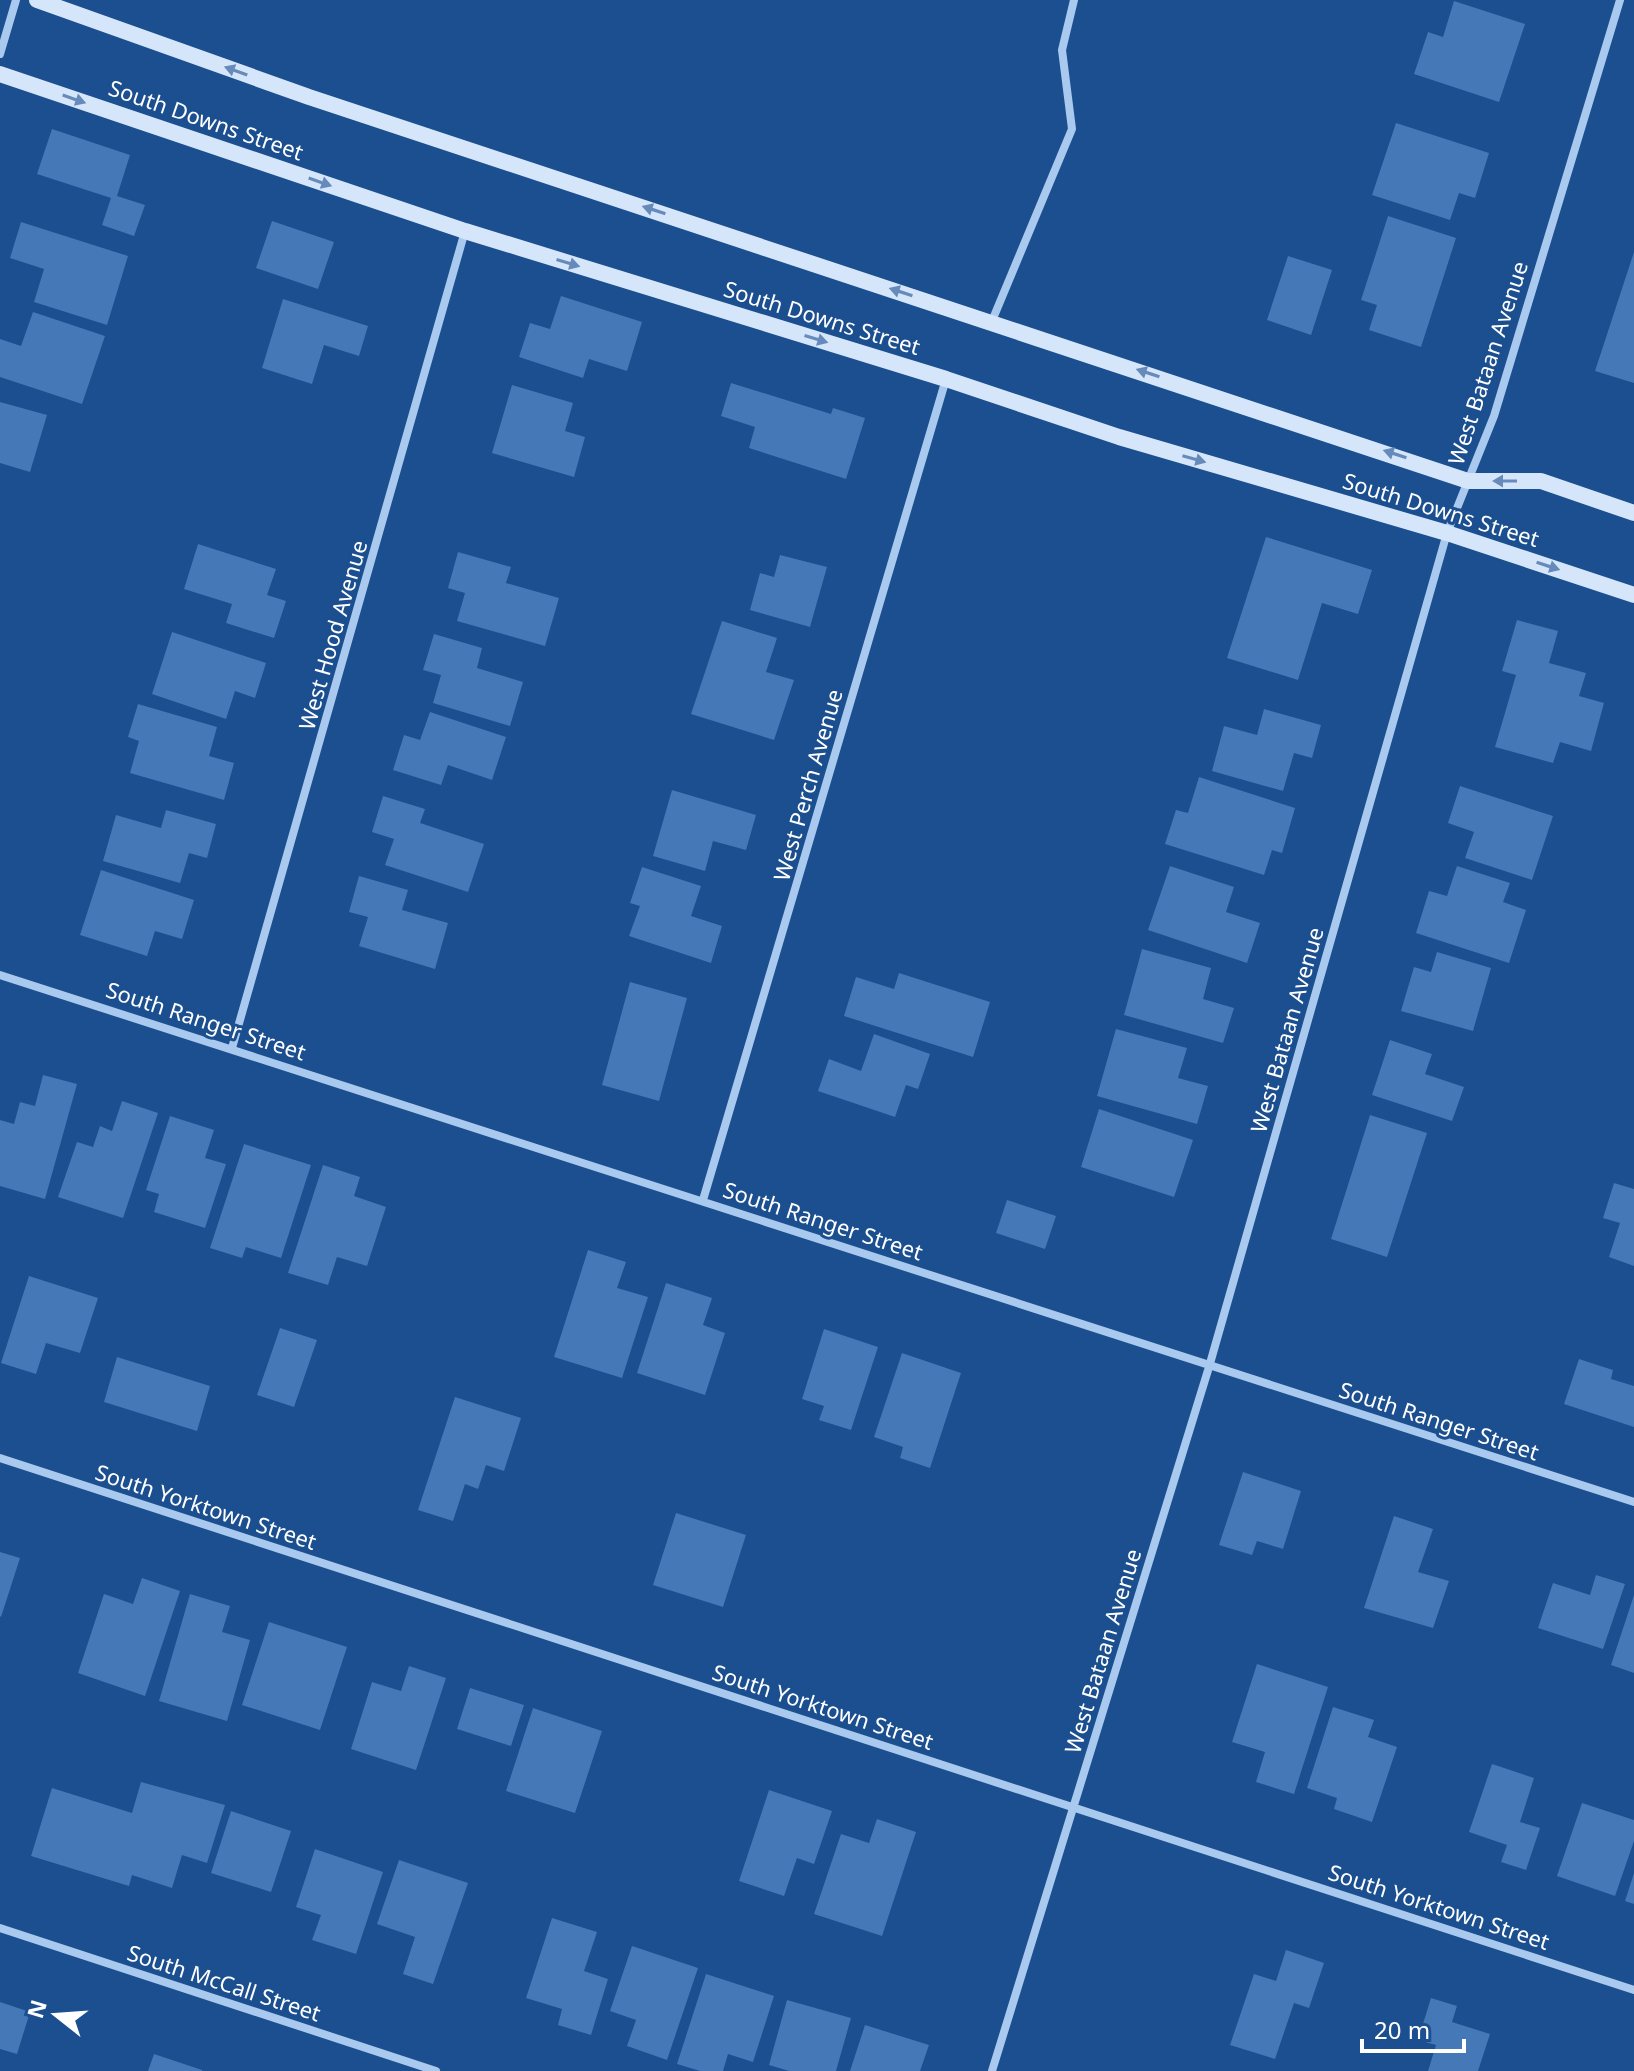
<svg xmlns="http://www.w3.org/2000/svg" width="1634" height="2071" viewBox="0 0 1634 2071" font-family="'Noto Sans',sans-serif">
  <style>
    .building { fill: #4478b7 }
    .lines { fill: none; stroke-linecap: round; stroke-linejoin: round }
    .street { stroke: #a9c9ee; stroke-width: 8 }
    .secondary { stroke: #d6e6fa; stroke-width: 16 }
    .oneway { fill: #668bba }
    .labels { text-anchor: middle; stroke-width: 6; stroke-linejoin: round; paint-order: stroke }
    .street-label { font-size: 22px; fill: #fff; stroke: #1b4f8f }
  </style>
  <rect width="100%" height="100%" fill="#1b4f8f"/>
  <!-- building -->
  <path class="building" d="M 1454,1 L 1525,24 L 1499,102 L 1414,74 L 1428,32 L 1443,37 Z
    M 1396,123 L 1489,153 L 1475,198 L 1459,193 L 1450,220 L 1372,195 Z
    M 52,129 L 130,155 L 117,196 L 145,205 L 134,236 L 102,225 L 111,198 L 37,174 Z
    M 1388,216 L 1456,238 L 1421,347 L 1369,330 L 1377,305 L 1361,300 Z
    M 272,221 L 334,242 L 318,289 L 256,268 Z
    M 21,222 L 128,256 L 107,325 L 34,302 L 44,269 L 10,258 Z
    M 1634,252 L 1634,383 L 1595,371 Z
    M 1288,256 L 1332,270 L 1311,335 L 1267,320 Z
    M 561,296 L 642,322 L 627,371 L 589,359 L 583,378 L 519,357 L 530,323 L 550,329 Z
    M 283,299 L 368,326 L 359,356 L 324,345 L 312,384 L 262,368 Z
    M 33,312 L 105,336 L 82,404 L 0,377 L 0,339 L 21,346 Z
    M 731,383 L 831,414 L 833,408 L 865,418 L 846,479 L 749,448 L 755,427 L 721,416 Z
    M 512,385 L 573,403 L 565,431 L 585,437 L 574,477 L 492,453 Z
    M 0,402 L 47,415 L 30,472 L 0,463 Z
    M 1266,537 L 1372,570 L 1358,614 L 1322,603 L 1298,680 L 1227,658 Z
    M 198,544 L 276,569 L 267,595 L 286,601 L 274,638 L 226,623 L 232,604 L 184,589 Z
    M 458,552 L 511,567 L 506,583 L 559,598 L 545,646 L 457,621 L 465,593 L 448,588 Z
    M 780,555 L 827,567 L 810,627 L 750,610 L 760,573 L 774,577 Z
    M 1517,620 L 1558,631 L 1549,663 L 1586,673 L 1579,696 L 1604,703 L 1591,751 L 1560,742 L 1553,763 L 1495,747 L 1516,675 L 1502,671 Z
    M 722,621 L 777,638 L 766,672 L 794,680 L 774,740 L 691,714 Z
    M 172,632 L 266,663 L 255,698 L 235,691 L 226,719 L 152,694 Z
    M 434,634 L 482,648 L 477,668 L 523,682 L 510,726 L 433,703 L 441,675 L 423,670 Z
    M 138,704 L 217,727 L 209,756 L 234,763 L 224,800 L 130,773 L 139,741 L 128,737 Z
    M 1264,709 L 1321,725 L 1312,758 L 1294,753 L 1283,791 L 1212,771 L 1224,726 L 1257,735 Z
    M 430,712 L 506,737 L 492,780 L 448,765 L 441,785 L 393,770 L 404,735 L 420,740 Z
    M 1199,777 L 1295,808 L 1282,853 L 1272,850 L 1264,875 L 1165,844 L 1176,810 L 1188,813 Z
    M 1460,786 L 1553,816 L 1532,880 L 1465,858 L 1474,832 L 1448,823 Z
    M 672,790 L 756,815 L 746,850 L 713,841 L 705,871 L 653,856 Z
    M 383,796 L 425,809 L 420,823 L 484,844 L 468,892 L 385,865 L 394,839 L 372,832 Z
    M 166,810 L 216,824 L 207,858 L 189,853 L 180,883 L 103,861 L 116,815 L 161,828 Z
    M 1170,866 L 1234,887 L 1226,912 L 1260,923 L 1247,963 L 1148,930 Z
    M 1457,866 L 1510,883 L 1503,902 L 1526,910 L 1509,963 L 1416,933 L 1429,891 L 1447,896 Z
    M 642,867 L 701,886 L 691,916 L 722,926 L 711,963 L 629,936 L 640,906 L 630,903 Z
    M 101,870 L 194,900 L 182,939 L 155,931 L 147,956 L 80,935 Z
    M 359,876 L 408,890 L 402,910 L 448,923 L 435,969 L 359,946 L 368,917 L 349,912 Z
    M 1142,949 L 1211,968 L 1203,999 L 1234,1008 L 1223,1043 L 1124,1015 Z
    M 1437,952 L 1491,968 L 1473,1031 L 1401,1011 L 1414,967 L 1431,972 Z
    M 899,973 L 990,1002 L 973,1057 L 844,1016 L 856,977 L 894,989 Z
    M 630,982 L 687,998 L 659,1101 L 602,1085 Z
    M 1116,1029 L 1187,1048 L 1178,1078 L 1208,1086 L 1197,1124 L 1097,1096 Z
    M 874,1034 L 930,1054 L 918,1089 L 906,1085 L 895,1117 L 818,1091 L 829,1059 L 861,1071 Z
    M 1390,1040 L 1432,1054 L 1425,1074 L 1464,1087 L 1452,1121 L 1372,1095 Z
    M 43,1075 L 77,1084 L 45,1199 L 0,1186 L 0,1120 L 14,1124 L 20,1102 L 35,1106 Z
    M 122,1101 L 158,1113 L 123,1218 L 58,1197 L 77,1142 L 93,1147 L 100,1126 L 112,1131 Z
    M 1099,1109 L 1193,1140 L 1174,1197 L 1081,1167 Z
    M 1370,1115 L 1427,1133 L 1387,1257 L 1331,1239 Z
    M 170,1116 L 214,1130 L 205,1158 L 226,1164 L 205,1228 L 154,1212 L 159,1194 L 146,1190 Z
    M 244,1144 L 311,1165 L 281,1258 L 246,1247 L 242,1258 L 210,1248 Z
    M 323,1165 L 360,1177 L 354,1196 L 386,1207 L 367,1266 L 337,1257 L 328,1285 L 288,1273 Z
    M 1614,1183 L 1634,1189 L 1634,1266 L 1609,1257 L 1620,1223 L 1603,1218 Z
    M 1007,1200 L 1056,1216 L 1045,1249 L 996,1233 Z
    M 588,1250 L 626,1262 L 617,1288 L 648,1297 L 622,1378 L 554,1357 Z
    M 29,1276 L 98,1298 L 80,1353 L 46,1343 L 36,1374 L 1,1363 Z
    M 666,1283 L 712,1298 L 703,1325 L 725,1333 L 705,1395 L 637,1373 Z
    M 280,1328 L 317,1340 L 294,1407 L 257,1395 Z
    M 824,1329 L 878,1347 L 851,1430 L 819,1420 L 824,1406 L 802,1399 Z
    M 902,1353 L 961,1373 L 930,1468 L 900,1458 L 903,1447 L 874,1437 Z
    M 117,1357 L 210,1386 L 197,1431 L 104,1402 Z
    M 1579,1359 L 1613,1370 L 1611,1379 L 1634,1386 L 1634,1427 L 1564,1404 Z
    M 455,1397 L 521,1418 L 504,1471 L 486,1465 L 478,1489 L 465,1484 L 453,1521 L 418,1510 Z
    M 1243,1472 L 1301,1491 L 1283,1549 L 1257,1541 L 1252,1555 L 1219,1545 Z
    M 676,1513 L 746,1535 L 723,1607 L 653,1585 Z
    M 1394,1516 L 1433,1529 L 1418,1572 L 1449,1581 L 1433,1628 L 1364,1608 Z
    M 0,1552 L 20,1558 L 1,1617 L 0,1616 Z
    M 1596,1575 L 1625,1584 L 1603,1649 L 1538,1628 L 1553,1583 L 1590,1595 Z
    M 142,1578 L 180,1591 L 145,1696 L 78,1673 L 104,1594 L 133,1604 Z
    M 190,1594 L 230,1606 L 222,1632 L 250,1640 L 227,1721 L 159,1701 Z
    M 1634,1595 L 1634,1673 L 1611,1665 Z
    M 269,1622 L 347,1647 L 320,1730 L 242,1705 Z
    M 1257,1664 L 1328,1687 L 1294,1794 L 1256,1782 L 1265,1752 L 1232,1742 Z
    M 409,1666 L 446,1678 L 416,1770 L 351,1749 L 372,1682 L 401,1691 Z
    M 470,1688 L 524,1705 L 511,1746 L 457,1729 Z
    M 1333,1707 L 1374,1720 L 1368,1737 L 1397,1747 L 1372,1822 L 1334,1809 L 1337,1798 L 1307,1788 Z
    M 533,1708 L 602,1731 L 575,1813 L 506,1791 Z
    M 1492,1764 L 1534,1778 L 1520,1822 L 1540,1828 L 1526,1870 L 1501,1862 L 1507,1845 L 1469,1832 Z
    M 141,1782 L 225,1805 L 207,1863 L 182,1855 L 172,1888 L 132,1875 L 129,1886 L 31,1856 L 52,1788 L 132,1813 Z
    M 769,1790 L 832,1811 L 814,1864 L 797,1858 L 784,1896 L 739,1881 Z
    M 1582,1803 L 1634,1820 L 1634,1841 L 1615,1896 L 1557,1876 Z
    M 231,1811 L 291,1831 L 271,1892 L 211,1873 Z
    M 877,1819 L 916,1832 L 882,1936 L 814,1914 L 841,1834 L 869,1843 Z
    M 315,1849 L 383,1872 L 356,1954 L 312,1940 L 321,1915 L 296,1907 Z
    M 399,1860 L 468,1883 L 433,1984 L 403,1974 L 415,1937 L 377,1924 Z
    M 1634,1873 L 1634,1904 L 1625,1901 Z
    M 552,1918 L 597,1932 L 584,1971 L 608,1979 L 591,2035 L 558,2025 L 562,2009 L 526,1998 Z
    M 632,1946 L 698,1968 L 667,2060 L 627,2046 L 636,2020 L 610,2011 Z
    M 1286,1950 L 1324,1963 L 1309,2008 L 1294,2003 L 1275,2059 L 1230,2045 L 1254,1974 L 1276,1981 Z
    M 706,1974 L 774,1996 L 753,2062 L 728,2054 L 723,2071 L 700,2071 L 677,2064 Z
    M 1431,1998 L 1457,2006 L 1452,2022 L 1490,2034 L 1478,2071 L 1428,2071 L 1436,2045 L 1418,2040 Z
    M 787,2000 L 851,2018 L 836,2071 L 789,2071 L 769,2065 Z
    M 0,2002 L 30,2012 L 17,2054 L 0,2049 Z
    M 865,2025 L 929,2045 L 920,2071 L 850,2071 Z
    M 154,2054 L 202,2070 L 202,2071 L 148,2071 Z"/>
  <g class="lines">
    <!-- street -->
    <path class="street" d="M 0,54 L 16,0
      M 992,321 L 1072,129 L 1062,50 L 1074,0
      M 0,975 L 1634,1502
      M 232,1048 L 465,231
      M 703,1200 L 946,379
      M 0,1458 L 1634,1990
      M 0,1928 L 436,2071
      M 992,2071 L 1209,1367 L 1447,533 L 1494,416 L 1620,0"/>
    <!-- secondary -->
    <path class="secondary" d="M 37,0 L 309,97 L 1468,481 L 1541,481 L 1634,513
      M 0,74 L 465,231 L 946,379 L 1119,437 L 1447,533 L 1634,595"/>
  </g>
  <!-- one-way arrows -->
  <defs><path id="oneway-solid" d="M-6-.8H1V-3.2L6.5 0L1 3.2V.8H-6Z" transform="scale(2)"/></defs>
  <g class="oneway">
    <use href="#oneway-solid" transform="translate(236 71) rotate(-160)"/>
    <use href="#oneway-solid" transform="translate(74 99) rotate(19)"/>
    <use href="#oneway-solid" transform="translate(320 182) rotate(19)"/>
    <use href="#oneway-solid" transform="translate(654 210) rotate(-162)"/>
    <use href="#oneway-solid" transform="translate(568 263) rotate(17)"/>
    <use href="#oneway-solid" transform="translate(901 292) rotate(-162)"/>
    <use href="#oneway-solid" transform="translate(816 339) rotate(17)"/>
    <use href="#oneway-solid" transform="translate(1148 373) rotate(-162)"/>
    <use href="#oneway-solid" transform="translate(1395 454) rotate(-162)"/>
    <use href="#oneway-solid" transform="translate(1194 459) rotate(16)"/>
    <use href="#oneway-solid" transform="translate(1505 481) rotate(-180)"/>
    <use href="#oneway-solid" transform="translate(1548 566) rotate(18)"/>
  </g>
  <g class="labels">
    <!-- street labels -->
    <g class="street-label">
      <text transform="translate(206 120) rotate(19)" y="8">South Downs Street</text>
      <text transform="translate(822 318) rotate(17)" y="8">South Downs Street</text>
      <text transform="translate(1488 363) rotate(-72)" y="8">West Bataan Avenue</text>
      <text transform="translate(1441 510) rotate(17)" y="8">South Downs Street</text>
      <text transform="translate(333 635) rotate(-74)" y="8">West Hood Avenue</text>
      <text transform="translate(808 785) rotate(-74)" y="8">West Perch Avenue</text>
      <text transform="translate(206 1021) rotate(18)" y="8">South Ranger Street</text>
      <text transform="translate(1287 1030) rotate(-74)" y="8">West Bataan Avenue</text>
      <text transform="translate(823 1221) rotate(18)" y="8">South Ranger Street</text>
      <text transform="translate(1439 1421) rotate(18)" y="8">South Ranger Street</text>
      <text transform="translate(206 1507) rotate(18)" y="8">South Yorktown Street</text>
      <text transform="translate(1103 1651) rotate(-73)" y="8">West Bataan Avenue</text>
      <text transform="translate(823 1707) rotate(18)" y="8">South Yorktown Street</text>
      <text transform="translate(1439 1907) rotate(18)" y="8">South Yorktown Street</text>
      <text transform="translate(224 1983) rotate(18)" y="8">South McCall Street</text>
    </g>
  </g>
  <!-- north arrow -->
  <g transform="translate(56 2015) rotate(287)" stroke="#1b4f8f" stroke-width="6" paint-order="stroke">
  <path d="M0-6L14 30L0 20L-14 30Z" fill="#ffffff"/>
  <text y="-12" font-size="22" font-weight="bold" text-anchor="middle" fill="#ffffff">N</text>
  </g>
  <!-- scale -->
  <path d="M1362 2039v12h102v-12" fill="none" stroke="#ffffff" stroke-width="4"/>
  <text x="1374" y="2039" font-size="24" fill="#ffffff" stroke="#1b4f8f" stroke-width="6" paint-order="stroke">20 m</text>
</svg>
